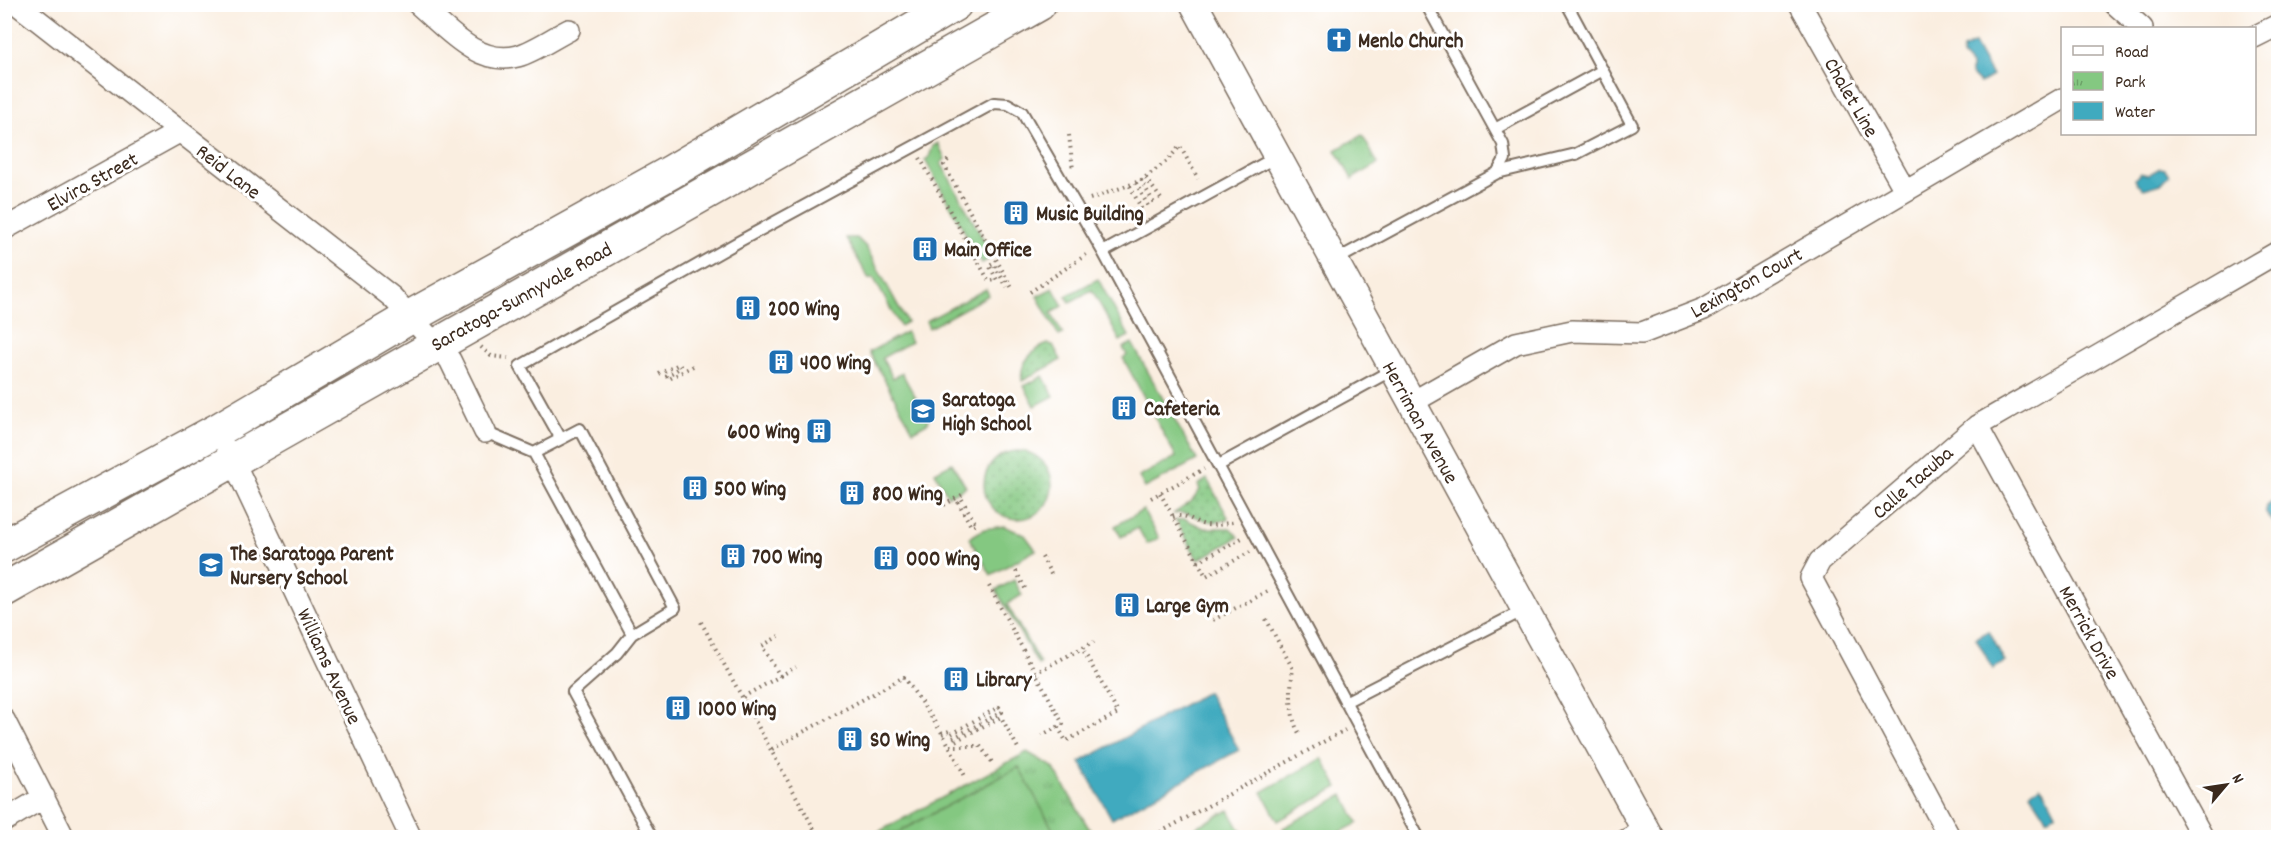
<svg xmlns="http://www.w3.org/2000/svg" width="2283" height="842" viewBox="0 0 2283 842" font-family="Dekko,sans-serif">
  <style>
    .grass { fill: url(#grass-dots); stroke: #607950; stroke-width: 1.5 }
    .park { fill: url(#park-tufts); stroke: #607950; stroke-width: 1.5 }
    .garden { fill: #84c881; stroke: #607950; stroke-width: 1.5 }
    .water { fill: #3faabf; stroke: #3d6a6e; stroke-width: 1.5 }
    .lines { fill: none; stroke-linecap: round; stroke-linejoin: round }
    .service-casing { stroke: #7e6f62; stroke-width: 14 }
    .minor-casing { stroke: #7e6f62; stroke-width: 24 }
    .tertiary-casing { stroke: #7e6f62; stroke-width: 30 }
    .primary-casing { stroke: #7e6f62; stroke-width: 36 }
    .path { stroke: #7e6f62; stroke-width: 4; stroke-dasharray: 1.5 4.5; stroke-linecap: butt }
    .service { stroke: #fff; stroke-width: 10 }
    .minor { stroke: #fff; stroke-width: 21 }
    .tertiary { stroke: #fff; stroke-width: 27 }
    .primary { stroke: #fff; stroke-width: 33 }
    .labels { text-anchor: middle; stroke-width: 6; stroke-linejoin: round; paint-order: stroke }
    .poi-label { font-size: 21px; font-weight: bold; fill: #3b2a1e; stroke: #fff; text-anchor: start }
    .street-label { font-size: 21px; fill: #3b2a1e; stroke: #fff }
  </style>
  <defs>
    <pattern id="grass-dots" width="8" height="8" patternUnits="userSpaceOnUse" patternTransform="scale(1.5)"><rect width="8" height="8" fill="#84c881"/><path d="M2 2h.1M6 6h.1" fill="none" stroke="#6da369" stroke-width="1.8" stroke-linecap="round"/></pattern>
    <pattern id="park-tufts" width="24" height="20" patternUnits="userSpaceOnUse" patternTransform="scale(1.5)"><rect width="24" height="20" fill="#84c881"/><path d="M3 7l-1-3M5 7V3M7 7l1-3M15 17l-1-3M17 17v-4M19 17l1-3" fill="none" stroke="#6da369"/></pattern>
  </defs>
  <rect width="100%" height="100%" fill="#fff"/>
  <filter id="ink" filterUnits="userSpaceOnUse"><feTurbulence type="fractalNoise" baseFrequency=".0167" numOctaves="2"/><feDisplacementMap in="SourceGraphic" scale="12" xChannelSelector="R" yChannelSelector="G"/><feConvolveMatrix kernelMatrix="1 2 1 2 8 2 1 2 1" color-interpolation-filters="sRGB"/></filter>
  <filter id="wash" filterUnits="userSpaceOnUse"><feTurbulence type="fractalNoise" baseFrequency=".008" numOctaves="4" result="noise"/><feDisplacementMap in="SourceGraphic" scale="24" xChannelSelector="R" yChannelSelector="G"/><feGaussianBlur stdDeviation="1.35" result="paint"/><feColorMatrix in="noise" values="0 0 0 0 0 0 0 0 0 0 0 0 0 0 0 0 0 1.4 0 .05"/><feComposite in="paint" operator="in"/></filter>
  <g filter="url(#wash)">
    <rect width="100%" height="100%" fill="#faeee0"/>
    <!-- grass -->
    <path class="grass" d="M 1048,344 L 1053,345 L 1061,360 L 1022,381 C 1019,363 1032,350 1048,344 Z
      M984 485a34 34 0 1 1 68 0a34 34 0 1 1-68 0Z
      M 1207,479 L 1228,517 L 1227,519 C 1207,529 1193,509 1173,514 L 1192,501 L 1200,490 L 1198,485 Z
      M 1185,519 L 1204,528 L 1230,528 L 1239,537 L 1198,560 L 1176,520 Z"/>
    <!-- park -->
    <path class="park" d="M 1362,135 L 1378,164 L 1352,179 L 1336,150 Z
      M 1027,752 L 1053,767 L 1094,837 L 867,838 Z"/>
    <!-- garden -->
    <path class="garden" d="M 938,143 L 945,159 L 941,163 L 993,257 L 982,263 L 925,160 L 929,157 L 933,146 Z
      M 846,238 L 857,238 L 866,247 L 907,322 L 900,326 L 873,277 L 869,279 Z
      M 1098,279 L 1129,336 L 1120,341 L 1092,290 L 1070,302 L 1066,296 Z
      M 1053,288 L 1063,306 L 1051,313 L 1063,334 L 1059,336 L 1037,296 Z
      M 986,289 L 989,295 L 929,328 L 926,321 Z
      M 906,332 L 911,342 L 882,358 L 893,378 L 902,373 L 929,422 L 913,431 L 869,352 Z
      M 1132,343 L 1197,460 L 1145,488 L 1139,477 L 1176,457 L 1123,358 L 1127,355 L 1123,348 Z
      M 1043,376 L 1054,396 L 1035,406 L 1024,386 Z
      M 952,463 L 966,487 L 948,496 L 935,472 Z
      M 1143,510 L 1159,538 L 1147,544 L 1138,528 L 1121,537 L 1115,526 Z
      M 1004,526 L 1025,535 L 1036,550 L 991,575 L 969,538 L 984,529 Z
      M 1014,580 L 1022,595 L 1007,604 L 1040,664 L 1038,665 L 996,590 Z
      M 1322,758 L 1338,787 L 1278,821 L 1262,792 Z
      M 1019,767 L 1057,837 L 889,837 Z
      M 1343,795 L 1358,823 L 1331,837 L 1288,837 L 1283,828 Z
      M 1229,810 L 1244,837 L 1177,837 Z"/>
    <!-- water -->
    <path class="water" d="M 1974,44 L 1992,76 L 1980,83 L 1971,74 L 1971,66 L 1962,56 L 1963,49 Z
      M 2160,168 L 2165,169 L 2169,175 L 2161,184 L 2144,189 L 2137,184 L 2135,179 L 2140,173 L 2148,175 Z
      M 2273,502 L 2278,508 L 2278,528 L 2265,511 L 2266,506 Z
      M 1989,631 L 2005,662 L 1993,669 L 1976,638 Z
      M 1207,692 L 1239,750 L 1112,819 L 1080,762 Z
      M 2040,786 L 2047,795 L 2056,813 L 2047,819 L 2030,793 Z"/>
  </g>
  <g filter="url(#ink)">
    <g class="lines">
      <!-- service casing -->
      <g class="service-casing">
        <path id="service" d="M 1426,4 L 1503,144 L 1505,159 L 1497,173
          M 1495,129 L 1603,70
          M 1103,252 L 1276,157
          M 1334,261 L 1497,173 L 1576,154 L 1632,125 L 1567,4
          M 485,432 L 534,453
          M 561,439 L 580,429 L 675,608 L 632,634 L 534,453 L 561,439 L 520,366 L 738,242 L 994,103 L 1008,104 L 1022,112 L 1103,252 L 1419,838
          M 1219,465 L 1392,370
          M 632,634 L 617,653 L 573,692 L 652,838
          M 1345,702 L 1524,610
          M 1620,838 L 1643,825"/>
      </g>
      <!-- minor casing -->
      <g class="minor-casing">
        <path id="minor" d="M 17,4 L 392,297 L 450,360 L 485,432
          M 418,4 C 446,28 478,67 518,56 C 535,51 553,38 569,30
          M 1800,4 L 1905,190
          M 2115,4 L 2142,28
          M 2254,37 L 2278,25
          M 4,229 L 179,132
          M 1411,403 L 1516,343 L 1572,331 L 1642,333 L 1704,309 L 2062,99
          M 1977,426 L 2203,838
          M 228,450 L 411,838
          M 4,720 L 64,838
          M 4,821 L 44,797
          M 1950,838 L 1811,578 L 1820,561 L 1977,426 L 2278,252"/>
      </g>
      <!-- tertiary casing -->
      <g class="tertiary-casing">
        <path id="tertiary" d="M 1194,4 L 1650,838"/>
      </g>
      <!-- primary casing -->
      <g class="primary-casing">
        <path id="primary" d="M 4,546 L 218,430 L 410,317 L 671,172 L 955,4
          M 4,590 L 1039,4"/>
      </g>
      <!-- path -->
      <path class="path" d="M 1069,135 L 1073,170
        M 920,158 L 989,281 L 997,280 L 989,265 L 993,263 L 1007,287
        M 948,160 L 944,165 L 1012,288
        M 1146,178 L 1161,199
        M 1141,180 L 1154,203
        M 1136,183 L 1148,206
        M 1130,186 L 1142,210
        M 1090,199 L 1140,181 L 1167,161 L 1180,146 L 1198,179
        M 1030,292 L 1086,255
        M 481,347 L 491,356 L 508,358
        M 659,374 L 679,364 L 681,367 L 667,376 L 669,379 L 693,366
        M 1160,493 L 1206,576 L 1250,552
        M 1151,498 L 1204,469
        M 944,505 L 956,498 L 971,526 L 976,524 L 960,496 L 965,493
        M 1173,517 C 1185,513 1191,520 1202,524 C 1212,527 1223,524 1233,522
        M 1042,557 L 1053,578
        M 1198,562 L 1242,538
        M 1016,571 L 1027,592
        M 989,586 L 1063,724 L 1042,735
        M 1266,619 L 1293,669 C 1290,687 1289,716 1299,733
        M 1213,620 L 1270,590
        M 701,622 L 819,838
        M 1035,673 L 1094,642
        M 780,676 L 796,667
        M 743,697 L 780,676 L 762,646 L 779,636
        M 1058,727 L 1066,741 L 1118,713 L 1082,648
        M 942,734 L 949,731 L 951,734 L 999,707 L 1002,712 L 953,738 L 955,741 L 1001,717 L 1018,748
        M 950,746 L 980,746 L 992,762
        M 772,749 L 904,677 L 944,736 L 965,776
        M 1150,838 L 1345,730"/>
      <!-- service -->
      <use href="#service" class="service"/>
      <!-- minor -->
      <use href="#minor" class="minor"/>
      <!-- tertiary -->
      <use href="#tertiary" class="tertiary"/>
      <!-- primary -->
      <use href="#primary" class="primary"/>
    </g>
  </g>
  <!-- icons -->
  <defs>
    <g id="church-square" transform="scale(1.35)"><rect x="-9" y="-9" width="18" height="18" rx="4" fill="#1f6fb2" stroke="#fff"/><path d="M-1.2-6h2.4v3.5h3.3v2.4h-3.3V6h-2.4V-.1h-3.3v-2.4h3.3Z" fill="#fff"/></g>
    <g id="building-square" transform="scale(1.35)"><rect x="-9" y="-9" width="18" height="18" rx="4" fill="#1f6fb2" stroke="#fff"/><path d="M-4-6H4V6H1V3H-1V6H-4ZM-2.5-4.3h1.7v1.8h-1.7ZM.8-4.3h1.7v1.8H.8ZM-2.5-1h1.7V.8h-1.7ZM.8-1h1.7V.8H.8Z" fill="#fff"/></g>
    <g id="school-square" transform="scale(1.35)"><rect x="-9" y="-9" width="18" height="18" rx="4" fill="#1f6fb2" stroke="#fff"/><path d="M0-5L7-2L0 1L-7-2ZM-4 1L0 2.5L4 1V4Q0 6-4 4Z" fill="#fff"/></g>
  </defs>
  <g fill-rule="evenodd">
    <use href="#church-square" x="1339" y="40"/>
    <use href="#building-square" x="1016" y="213"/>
    <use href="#building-square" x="925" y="249"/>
    <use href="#building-square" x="748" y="308"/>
    <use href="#building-square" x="781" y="362"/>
    <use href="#building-square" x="1124" y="408"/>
    <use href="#school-square" x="923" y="411"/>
    <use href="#building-square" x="819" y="431"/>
    <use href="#building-square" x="695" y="488"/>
    <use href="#building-square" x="852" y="493"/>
    <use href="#building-square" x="733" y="556"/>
    <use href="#building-square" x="886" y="558"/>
    <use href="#school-square" x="211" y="565"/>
    <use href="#building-square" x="1127" y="605"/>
    <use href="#building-square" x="956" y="679"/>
    <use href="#building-square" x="678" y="708"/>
    <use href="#building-square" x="850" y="739"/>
  </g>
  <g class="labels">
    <!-- poi labels -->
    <g class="poi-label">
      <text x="1358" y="47">Menlo Church</text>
      <text x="1036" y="220">Music Building</text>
      <text x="944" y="256">Main Office</text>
      <text x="768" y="315">200 Wing</text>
      <text x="800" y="369">400 Wing</text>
      <text x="942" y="406">Saratoga<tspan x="942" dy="24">High School</tspan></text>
      <text x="1144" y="415">Cafeteria</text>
      <text x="800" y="438" text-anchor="end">600 Wing</text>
      <text x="714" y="495">500 Wing</text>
      <text x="872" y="500">800 Wing</text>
      <text x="230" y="560">The Saratoga Parent<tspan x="230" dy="24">Nursery School</tspan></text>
      <text x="752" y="563">700 Wing</text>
      <text x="906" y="565">000 Wing</text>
      <text x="1146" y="612">Large Gym</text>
      <text x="976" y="686">Library</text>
      <text x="698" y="715">1000 Wing</text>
      <text x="870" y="746">S0 Wing</text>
    </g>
    <!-- street labels -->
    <g class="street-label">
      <text transform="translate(1852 97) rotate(60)" y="7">Chalet Line</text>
      <text transform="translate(229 171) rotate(38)" y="7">Reid Lane</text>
      <text transform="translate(92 181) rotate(-29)" y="7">Elvira Street</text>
      <text transform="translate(1746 282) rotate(-29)" y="7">Lexington Court</text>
      <text transform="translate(521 296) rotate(-29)" y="7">Saratoga-Sunnyvale Road</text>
      <text transform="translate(1421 422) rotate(61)" y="7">Herriman Avenue</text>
      <text transform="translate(1912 482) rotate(-41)" y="7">Calle Tacuba</text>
      <text transform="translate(2090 632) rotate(61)" y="7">Merrick Drive</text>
      <text transform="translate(330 666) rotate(65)" y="7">Williams Avenue</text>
    </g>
  </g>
  <!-- margin -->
  <rect width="2283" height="842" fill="none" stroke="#fff" stroke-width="24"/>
  <!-- legend -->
  <rect x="2061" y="27" width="195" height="108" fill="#ffffff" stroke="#b1aaa5" stroke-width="1.5"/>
  <rect x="2073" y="46" width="30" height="9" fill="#ffffff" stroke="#b1aaa5" stroke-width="1.5"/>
  <text x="2115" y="57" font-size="18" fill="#3b2a1e">Road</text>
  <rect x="2073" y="72" width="30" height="18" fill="url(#park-tufts)" stroke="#b1aaa5" stroke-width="1.5"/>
  <text x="2115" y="87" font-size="18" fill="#3b2a1e">Park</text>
  <rect x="2073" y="102" width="30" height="18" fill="#3faabf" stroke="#b1aaa5" stroke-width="1.5"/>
  <text x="2115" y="117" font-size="18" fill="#3b2a1e">Water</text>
  <!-- north arrow -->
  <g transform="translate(2226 785) rotate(61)" stroke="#ffffff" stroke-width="4.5" paint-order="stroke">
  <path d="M0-4.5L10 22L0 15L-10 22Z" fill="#3b2a1e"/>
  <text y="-9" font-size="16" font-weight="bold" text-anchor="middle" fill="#3b2a1e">N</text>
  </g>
</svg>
